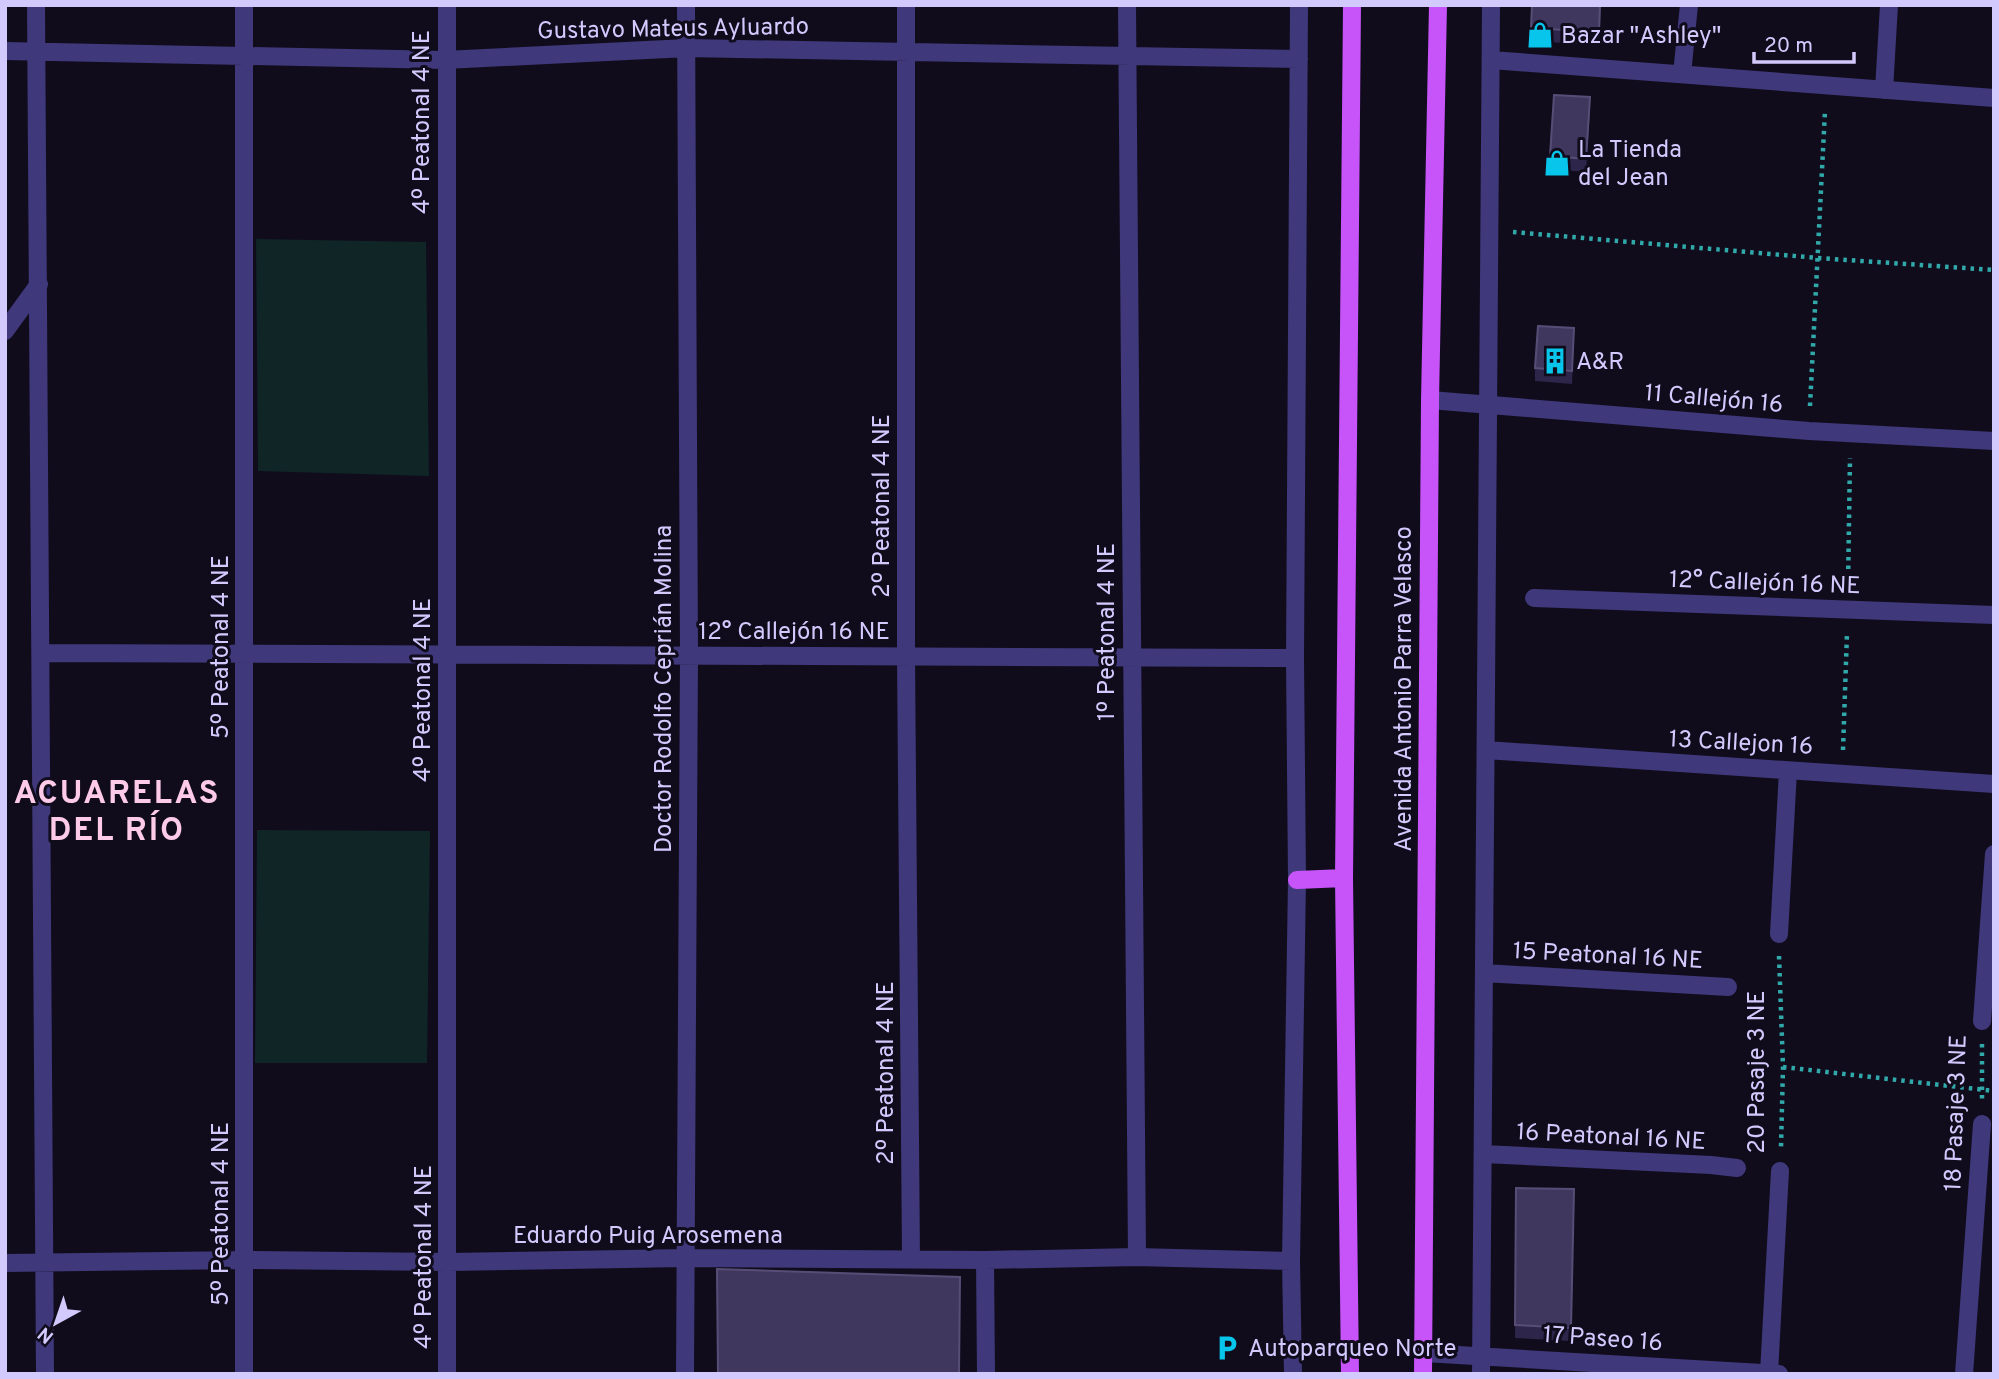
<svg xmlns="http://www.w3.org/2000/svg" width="1999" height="1379" viewBox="0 0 1999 1379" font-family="Overpass,sans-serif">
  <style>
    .green { fill: #0f2526 }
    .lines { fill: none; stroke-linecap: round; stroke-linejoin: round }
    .path { stroke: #31a9aa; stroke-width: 4.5; stroke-dasharray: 3.5 5; stroke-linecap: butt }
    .minor { stroke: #3f387a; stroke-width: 18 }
    .major { stroke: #c654f9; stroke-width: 18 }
    .wall { fill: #2e254a }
    .building { fill: #40375e; stroke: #574e77; stroke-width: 2 }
    .labels { text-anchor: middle; stroke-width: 6; stroke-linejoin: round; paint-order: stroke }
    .street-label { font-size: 24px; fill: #d2c9fd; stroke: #100c1c }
    .poi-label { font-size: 24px; fill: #d2c9fd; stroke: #100c1c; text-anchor: start }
    .district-label { font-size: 32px; font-weight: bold; letter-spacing: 2px; fill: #fdcbe8; stroke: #100c1c }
  </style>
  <rect width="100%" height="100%" fill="#100c1c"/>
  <!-- green -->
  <path class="green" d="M 256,239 L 426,242 L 429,476 L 258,471 Z
    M 257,830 L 430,831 L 427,1063 L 255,1063 Z"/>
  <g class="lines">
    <!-- path -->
    <path class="path" d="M 1513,232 L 1818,258 L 1994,270
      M 1810,406 L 1825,111
      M 1848,586 L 1850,458
      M 1843,750 L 1847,633
      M 1779,956 L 1783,1067 L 1781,1147
      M 1982,1044 L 1982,1102
      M 1783,1067 L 1994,1091"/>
    <!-- minor -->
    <path class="minor" d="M 36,5 L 45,1374
      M 447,5 L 447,1374
      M 906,5 L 906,656 L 911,1259
      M 1127,5 L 1137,1257
      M 5,51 L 445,60 L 687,48 L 1299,59
      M 1491,60 L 1994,98
      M 1682,74 L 1689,5
      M 1884,90 L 1889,5
      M 5,331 L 39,284
      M 1430,400 L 1809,431 L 1994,441
      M 1534,598 L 1994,615
      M 41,653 L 1295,658
      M 1486,750 L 1994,784
      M 1779,934 L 1788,771
      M 1484,973 L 1728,987
      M 1982,1021 L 1994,854
      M 1483,1154 L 1711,1165 L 1737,1168
      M 985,1260 L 986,1374
      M 5,1263 L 244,1260 L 447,1262 L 684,1258 L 985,1260 L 1137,1257 L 1291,1261
      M 1424,1353 L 1779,1374
      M 1769,1373 L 1780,1171
      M 244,1374 L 244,5
      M 685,1374 L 689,655 L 686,5
      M 1293,1374 L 1291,1261 L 1297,880 L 1295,658 L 1299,5
      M 1481,1374 L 1491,5
      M 1964,1374 L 1982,1124"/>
    <!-- major -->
    <path class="major" d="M 1297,880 L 1344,878
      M 1350,1374 L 1344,878 L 1352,5
      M 1423,1374 L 1430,400 L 1438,5"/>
  </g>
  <!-- wall -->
  <path class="wall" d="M 1601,5 L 1599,45 L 1531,41 L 1531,28 Z
    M 1590,110 L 1586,172 L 1550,169 L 1550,156 Z
    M 1574,341 L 1572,384 L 1535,381 L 1535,368 Z
    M 1516,1188 L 1574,1189 L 1571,1341 L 1515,1338 Z"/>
  <!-- building -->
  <path class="building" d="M 1532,5 L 1600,5 L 1599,32 L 1531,28 Z
    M 1554,95 L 1590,97 L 1586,159 L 1550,156 Z
    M 1538,326 L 1574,328 L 1572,371 L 1535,368 Z
    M 1516,1188 L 1574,1189 L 1571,1328 L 1515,1325 Z
    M 717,1269 L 960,1277 L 959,1374 L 718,1374 Z"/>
  <!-- icons -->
  <defs>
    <g id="shop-bare" transform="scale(2.1)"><path d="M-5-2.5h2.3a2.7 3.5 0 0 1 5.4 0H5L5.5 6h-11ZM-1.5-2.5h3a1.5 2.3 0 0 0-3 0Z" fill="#08c5eb" stroke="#100c1c" stroke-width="2.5" paint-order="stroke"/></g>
    <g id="building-bare" transform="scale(2.1)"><path d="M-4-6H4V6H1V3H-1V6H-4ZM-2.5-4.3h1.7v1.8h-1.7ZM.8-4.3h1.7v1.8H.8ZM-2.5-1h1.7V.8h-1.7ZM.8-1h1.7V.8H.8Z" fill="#08c5eb" stroke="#100c1c" stroke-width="2.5" paint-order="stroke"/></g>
    <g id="parking-bare" transform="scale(2.1)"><path d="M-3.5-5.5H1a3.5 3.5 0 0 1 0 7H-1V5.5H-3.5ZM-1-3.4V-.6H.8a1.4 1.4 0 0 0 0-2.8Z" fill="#08c5eb" stroke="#100c1c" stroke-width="2.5" paint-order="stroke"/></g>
  </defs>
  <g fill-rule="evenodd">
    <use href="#shop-bare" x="1540" y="35"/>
    <use href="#shop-bare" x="1557" y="163"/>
    <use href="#building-bare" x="1555" y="361"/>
    <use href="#parking-bare" x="1227" y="1348"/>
  </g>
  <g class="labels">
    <!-- street labels -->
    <g class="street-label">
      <text transform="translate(673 28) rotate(-1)" y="8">Gustavo Mateus Ayluardo</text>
      <text transform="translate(421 122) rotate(-90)" y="8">4º Peatonal 4 NE</text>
      <text transform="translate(1714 398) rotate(5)" y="8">11 Callejón 16</text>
      <text transform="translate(881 506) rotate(-90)" y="8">2º Peatonal 4 NE</text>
      <text transform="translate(1765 582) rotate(2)" y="8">12° Callejón 16 NE</text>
      <text x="794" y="639">12° Callejón 16 NE</text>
      <text transform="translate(1106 632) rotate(-90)" y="8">1º Peatonal 4 NE</text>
      <text transform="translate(220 647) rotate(-90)" y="8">5º Peatonal 4 NE</text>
      <text transform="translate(663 689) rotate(-90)" y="8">Doctor Rodolfo Ceprián Molina</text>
      <text transform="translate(1403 689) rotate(-90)" y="8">Avenida Antonio Parra Velasco</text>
      <text transform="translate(422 690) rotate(-90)" y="8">4º Peatonal 4 NE</text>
      <text transform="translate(1741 742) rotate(3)" y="8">13 Callejon 16</text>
      <text transform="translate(1608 955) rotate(3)" y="8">15 Peatonal 16 NE</text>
      <text transform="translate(1756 1072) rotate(-90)" y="8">20 Pasaje 3 NE</text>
      <text transform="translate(885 1073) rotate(-90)" y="8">2º Peatonal 4 NE</text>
      <text transform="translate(1955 1113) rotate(-88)" y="8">18 Pasaje 3 NE</text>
      <text transform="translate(1611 1136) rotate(3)" y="8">16 Peatonal 16 NE</text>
      <text transform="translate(220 1214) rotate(-90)" y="8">5º Peatonal 4 NE</text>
      <text x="648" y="1243">Eduardo Puig Arosemena</text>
      <text transform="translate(423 1257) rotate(-90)" y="8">4º Peatonal 4 NE</text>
      <text transform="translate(1603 1338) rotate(4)" y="8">17 Paseo 16</text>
    </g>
    <!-- poi labels -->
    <g class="poi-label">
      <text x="1561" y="43">Bazar "Ashley"</text>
      <text x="1578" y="157">La Tienda<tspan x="1578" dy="28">del Jean</tspan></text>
      <text x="1576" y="369">A&amp;R</text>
      <text x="1248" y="1356">Autoparqueo Norte</text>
    </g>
    <!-- district labels -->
    <g class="district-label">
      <text x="117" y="803">ACUARELAS<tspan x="117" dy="37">DEL RÍO</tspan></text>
    </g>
  </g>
  <!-- border -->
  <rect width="1999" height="1379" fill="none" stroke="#d2c9fd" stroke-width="14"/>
  <!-- north arrow -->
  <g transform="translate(56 1323) rotate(220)" stroke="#100c1c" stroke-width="5" paint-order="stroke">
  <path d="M0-5L12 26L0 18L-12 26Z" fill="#d2c9fd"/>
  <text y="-10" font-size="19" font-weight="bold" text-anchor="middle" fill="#d2c9fd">N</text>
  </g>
  <!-- scale -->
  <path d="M1754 52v10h100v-10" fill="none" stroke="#d2c9fd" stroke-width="3.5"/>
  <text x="1764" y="52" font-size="21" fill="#d2c9fd" stroke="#100c1c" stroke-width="5" paint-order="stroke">20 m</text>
</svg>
